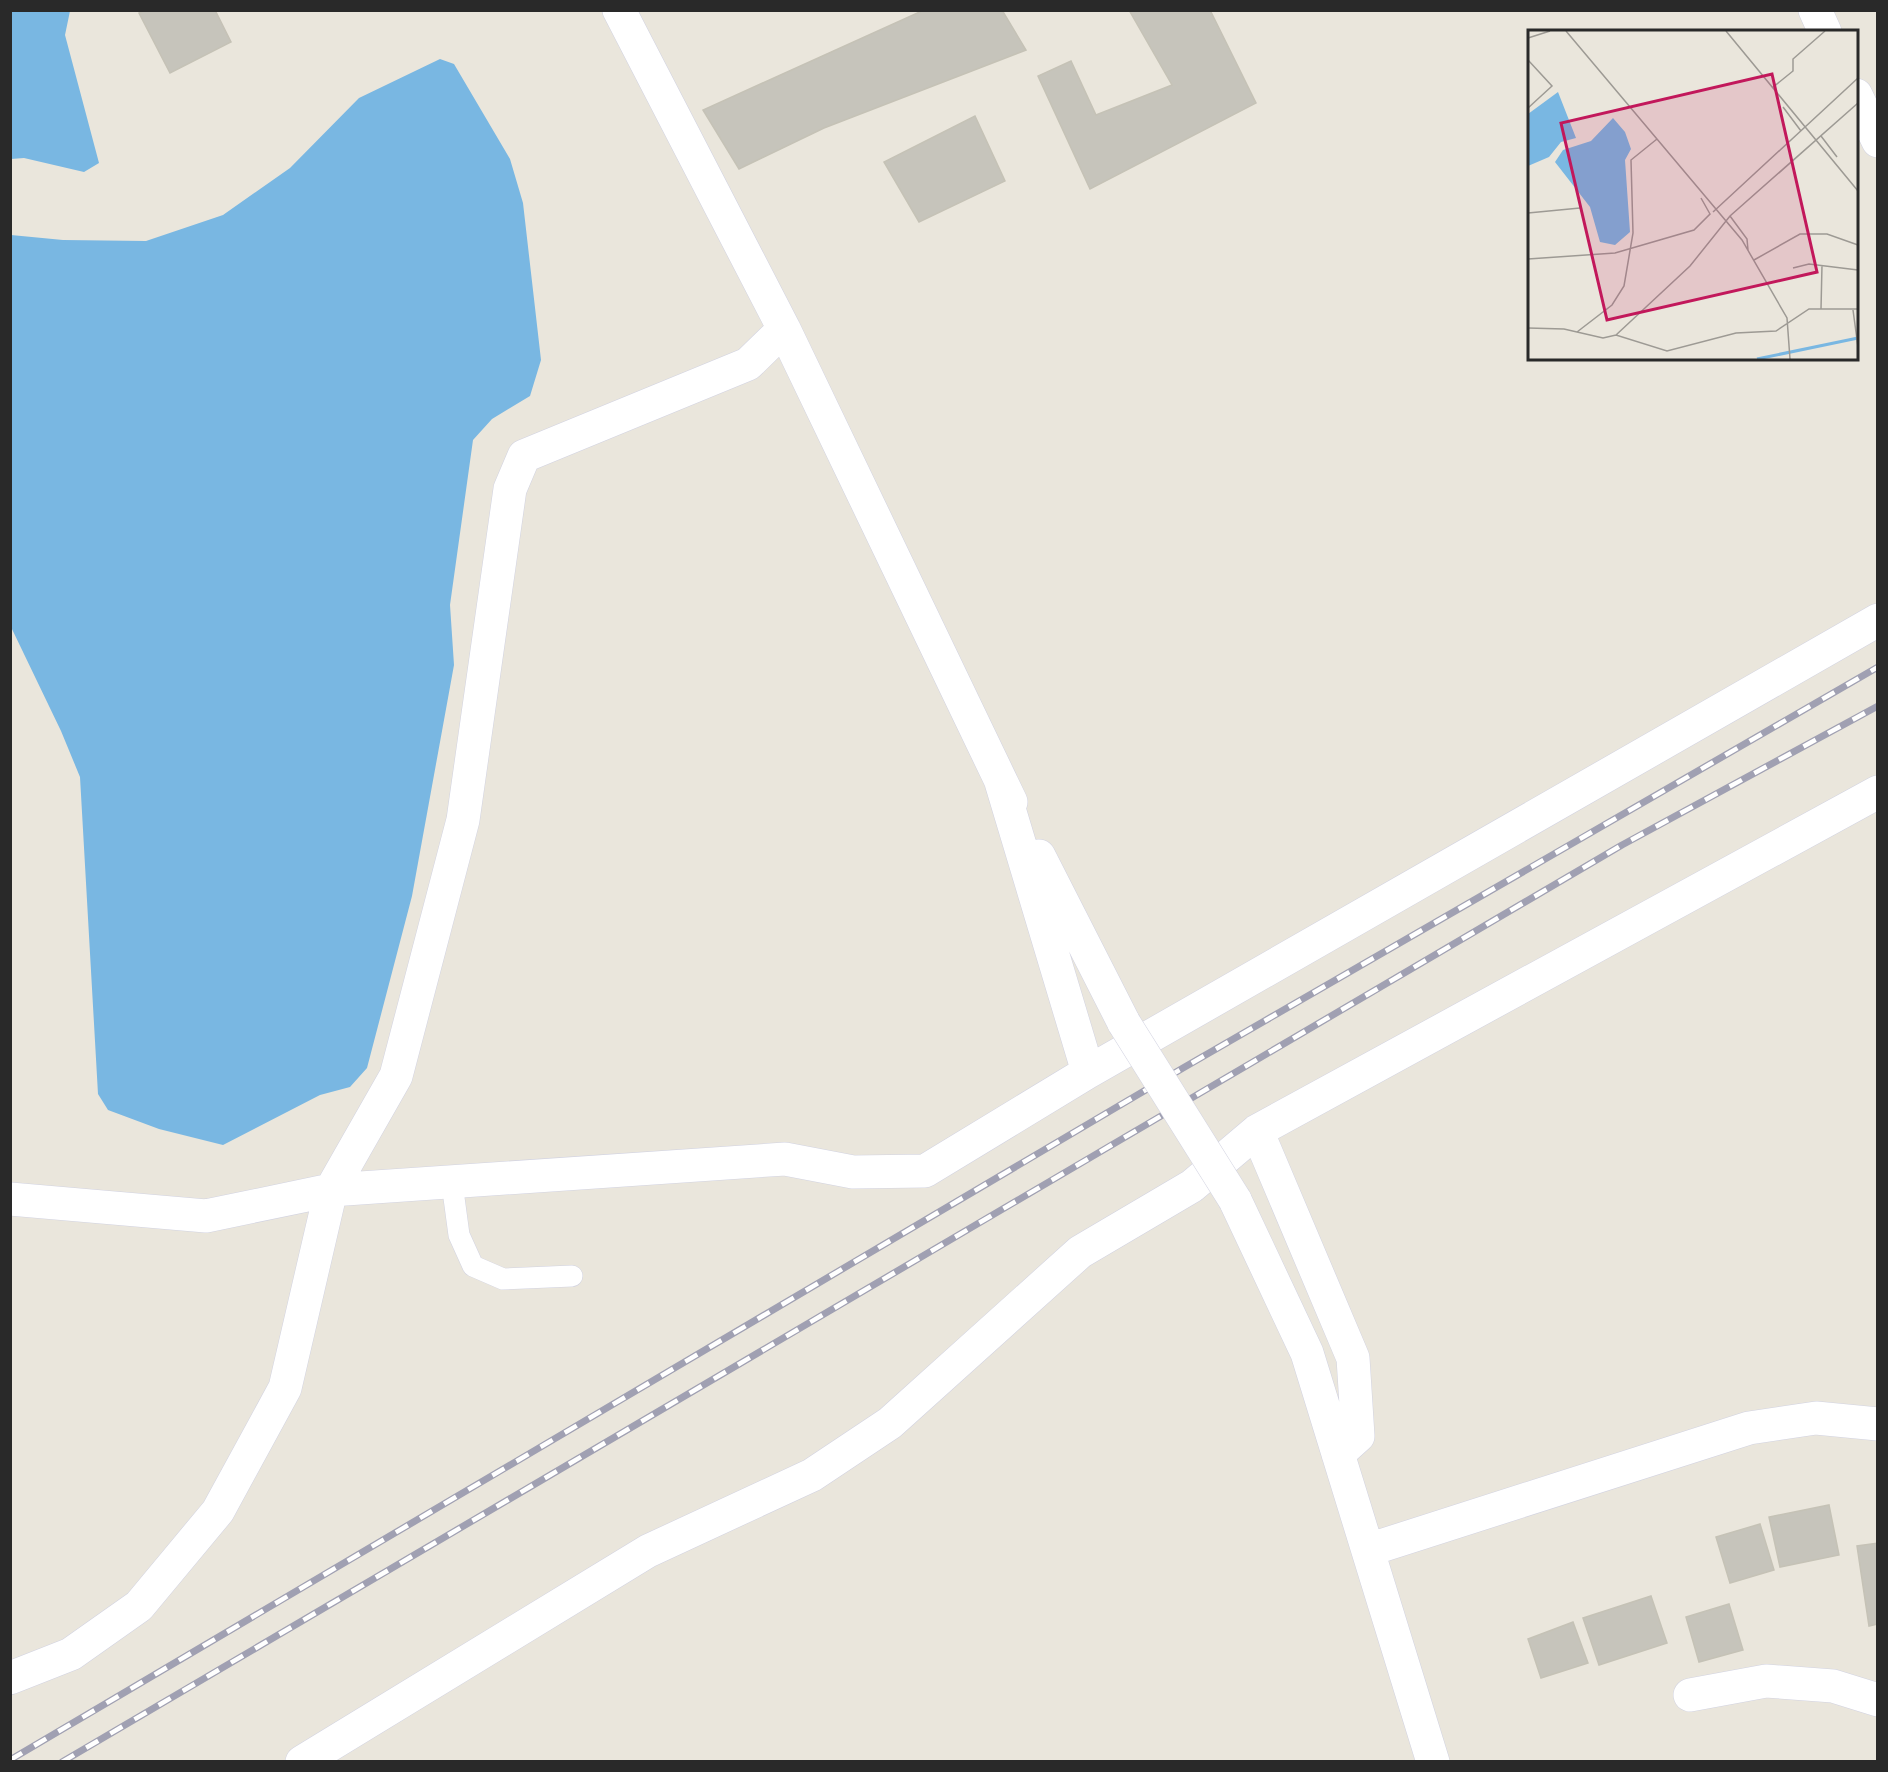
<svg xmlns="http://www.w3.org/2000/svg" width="1888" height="1772" viewBox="0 0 1888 1772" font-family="Cabin,sans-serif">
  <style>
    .water { fill: #79b7e2 }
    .building { fill: #c6c4bb; stroke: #c5c2b6; stroke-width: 1.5 }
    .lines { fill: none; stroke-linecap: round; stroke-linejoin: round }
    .lane-casing { stroke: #d2d3e1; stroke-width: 22 }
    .street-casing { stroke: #d2d3e1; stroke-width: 34 }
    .lane { stroke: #fff; stroke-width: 21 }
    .street { stroke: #fff; stroke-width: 33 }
    .rail-casing { stroke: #a0a0b2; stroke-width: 7 }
    .rail { stroke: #fff; stroke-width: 4.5; stroke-dasharray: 14; stroke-linecap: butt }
    .street-bridge-casing { stroke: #d2d3e1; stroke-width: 34; stroke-linecap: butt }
    .street-bridge { stroke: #fff; stroke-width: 33 }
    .inset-river { fill: none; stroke: #79b7e2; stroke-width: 3 }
    .inset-road { fill: none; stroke: #9d9a94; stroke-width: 1.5 }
    .view { fill: #c2185b; fill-opacity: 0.15; stroke: #c2185b; stroke-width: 3 }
    .inset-edge { fill: none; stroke: #292929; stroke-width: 3 }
  </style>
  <rect width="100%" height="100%" fill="#eae6dc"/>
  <!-- water -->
  <path class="water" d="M 11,10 L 70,11 L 65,35 L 99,163 L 84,172 L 24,158 L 11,159 Z
    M 440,59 L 454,64 L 510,159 L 523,203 L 541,360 L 530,396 L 492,419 L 473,440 L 450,605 L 454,665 L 412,896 L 367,1068 L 350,1087 L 320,1095 L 223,1145 L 159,1129 L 108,1110 L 98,1094 L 80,777 L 61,731 L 11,627 L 11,235 L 63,240 L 146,241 L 223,215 L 290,168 L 359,98 Z"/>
  <!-- building -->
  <path class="building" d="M 145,10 L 215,10 L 231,42 L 170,73 L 139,13 Z
    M 924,10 L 1002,10 L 1026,50 L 824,128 L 739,169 L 703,110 Z
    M 1129,10 L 1210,10 L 1256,103 L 1090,189 L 1038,76 L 1071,61 L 1096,115 L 1172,85 Z
    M 975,116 L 1005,181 L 919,222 L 884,162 Z
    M 1829,1505 L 1839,1555 L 1780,1567 L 1769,1517 Z
    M 1760,1524 L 1774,1570 L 1730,1583 L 1716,1537 Z
    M 1878,1543 L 1878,1624 L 1869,1626 L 1857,1546 Z
    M 1651,1596 L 1667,1643 L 1599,1665 L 1583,1618 Z
    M 1729,1604 L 1743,1650 L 1699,1662 L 1686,1617 Z
    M 1573,1622 L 1588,1663 L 1541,1678 L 1528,1639 Z"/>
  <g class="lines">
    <!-- lane casing -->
    <g class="lane-casing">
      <path id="lane" d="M 452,1183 L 459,1235 L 473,1266 L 503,1279 L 572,1276"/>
    </g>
    <!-- street casing -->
    <g class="street-casing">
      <path id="street" d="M 619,10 L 784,329 L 1011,802
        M 1815,10 L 1825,32
        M 1856,95 L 1878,141
        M 1039,856 L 1124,1023
        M 1088,1072 L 1878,620
        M 1257,1131 L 1353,1358 L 1358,1436 L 1338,1454
        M 10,1199 L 206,1216 L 331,1190 L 785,1159 L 853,1172 L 925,1171 L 1088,1072 L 1001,782
        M 1235,1200 L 1307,1353 L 1433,1762
        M 1368,1550 L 1749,1428 L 1816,1418 L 1878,1424
        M 10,1678 L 71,1654 L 139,1606 L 218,1511 L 285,1388 L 331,1190 L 396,1076 L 463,820 L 510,489 L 524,456 L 748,364 L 784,329
        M 1690,1695 L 1766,1681 L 1833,1686 L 1878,1700
        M 302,1762 L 648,1551 L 812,1475 L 890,1423 L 1080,1252 L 1192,1186 L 1257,1131 L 1878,792"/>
    </g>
    <!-- lane -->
    <use href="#lane" class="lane"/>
    <!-- street -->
    <use href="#street" class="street"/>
    <!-- rail casing -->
    <g class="rail-casing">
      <path id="rail" d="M 10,1760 L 1183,1068 L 1878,667
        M 62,1762 L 1622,845 L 1878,706"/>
    </g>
    <!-- rail -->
    <use href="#rail" class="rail"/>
    <!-- street-bridge casing -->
    <g class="street-bridge-casing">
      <path id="street-bridge" d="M 1124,1023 L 1235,1200"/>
    </g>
    <!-- street-bridge -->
    <use href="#street-bridge" class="street-bridge"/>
  </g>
  <!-- overview -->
  <g transform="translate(1528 30)">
    <rect width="330" height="330" fill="#eae6dc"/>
    <path d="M 30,62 L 48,108 L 33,112 L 21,127 L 0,136 L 0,84 ZM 85,88 L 97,102 L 103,119 L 97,130 L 102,202 L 87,215 L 72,212 L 62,177 L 27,132 L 35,120 L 63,111 Z" fill="#79b7e2"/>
    <path class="inset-river" d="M 229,329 L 330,308"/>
    <path class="inset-road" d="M 38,1 L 214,210 L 259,288 L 262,329M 198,1 L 330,161M 0,8 L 22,1M 0,30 L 24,56 L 0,78M 244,58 L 265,41 L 265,29 L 297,1M 255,77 L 273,101M 293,106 L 309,127M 185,182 L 330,48M 0,183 L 52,178M 202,186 L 219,209 L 220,220M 0,229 L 87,223 L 166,200 L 182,184 L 173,168M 226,230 L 272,204 L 299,204 L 330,215M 265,238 L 281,234 L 330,240M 293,279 L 294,235M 325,280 L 330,317M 0,298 L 36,299 L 75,308 L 88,305 L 139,321 L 208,303 L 248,301 L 281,279 L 330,279M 49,302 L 84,275 L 96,256 L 105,203 L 103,130 L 129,109M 88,305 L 162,236 L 202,186 L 330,73"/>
    <path class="view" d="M 244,44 L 289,242 L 79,290 L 33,93 Z"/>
    <rect width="330" height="330" class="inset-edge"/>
  </g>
  <!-- border -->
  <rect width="1888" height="1772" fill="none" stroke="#292929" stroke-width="24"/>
</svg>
